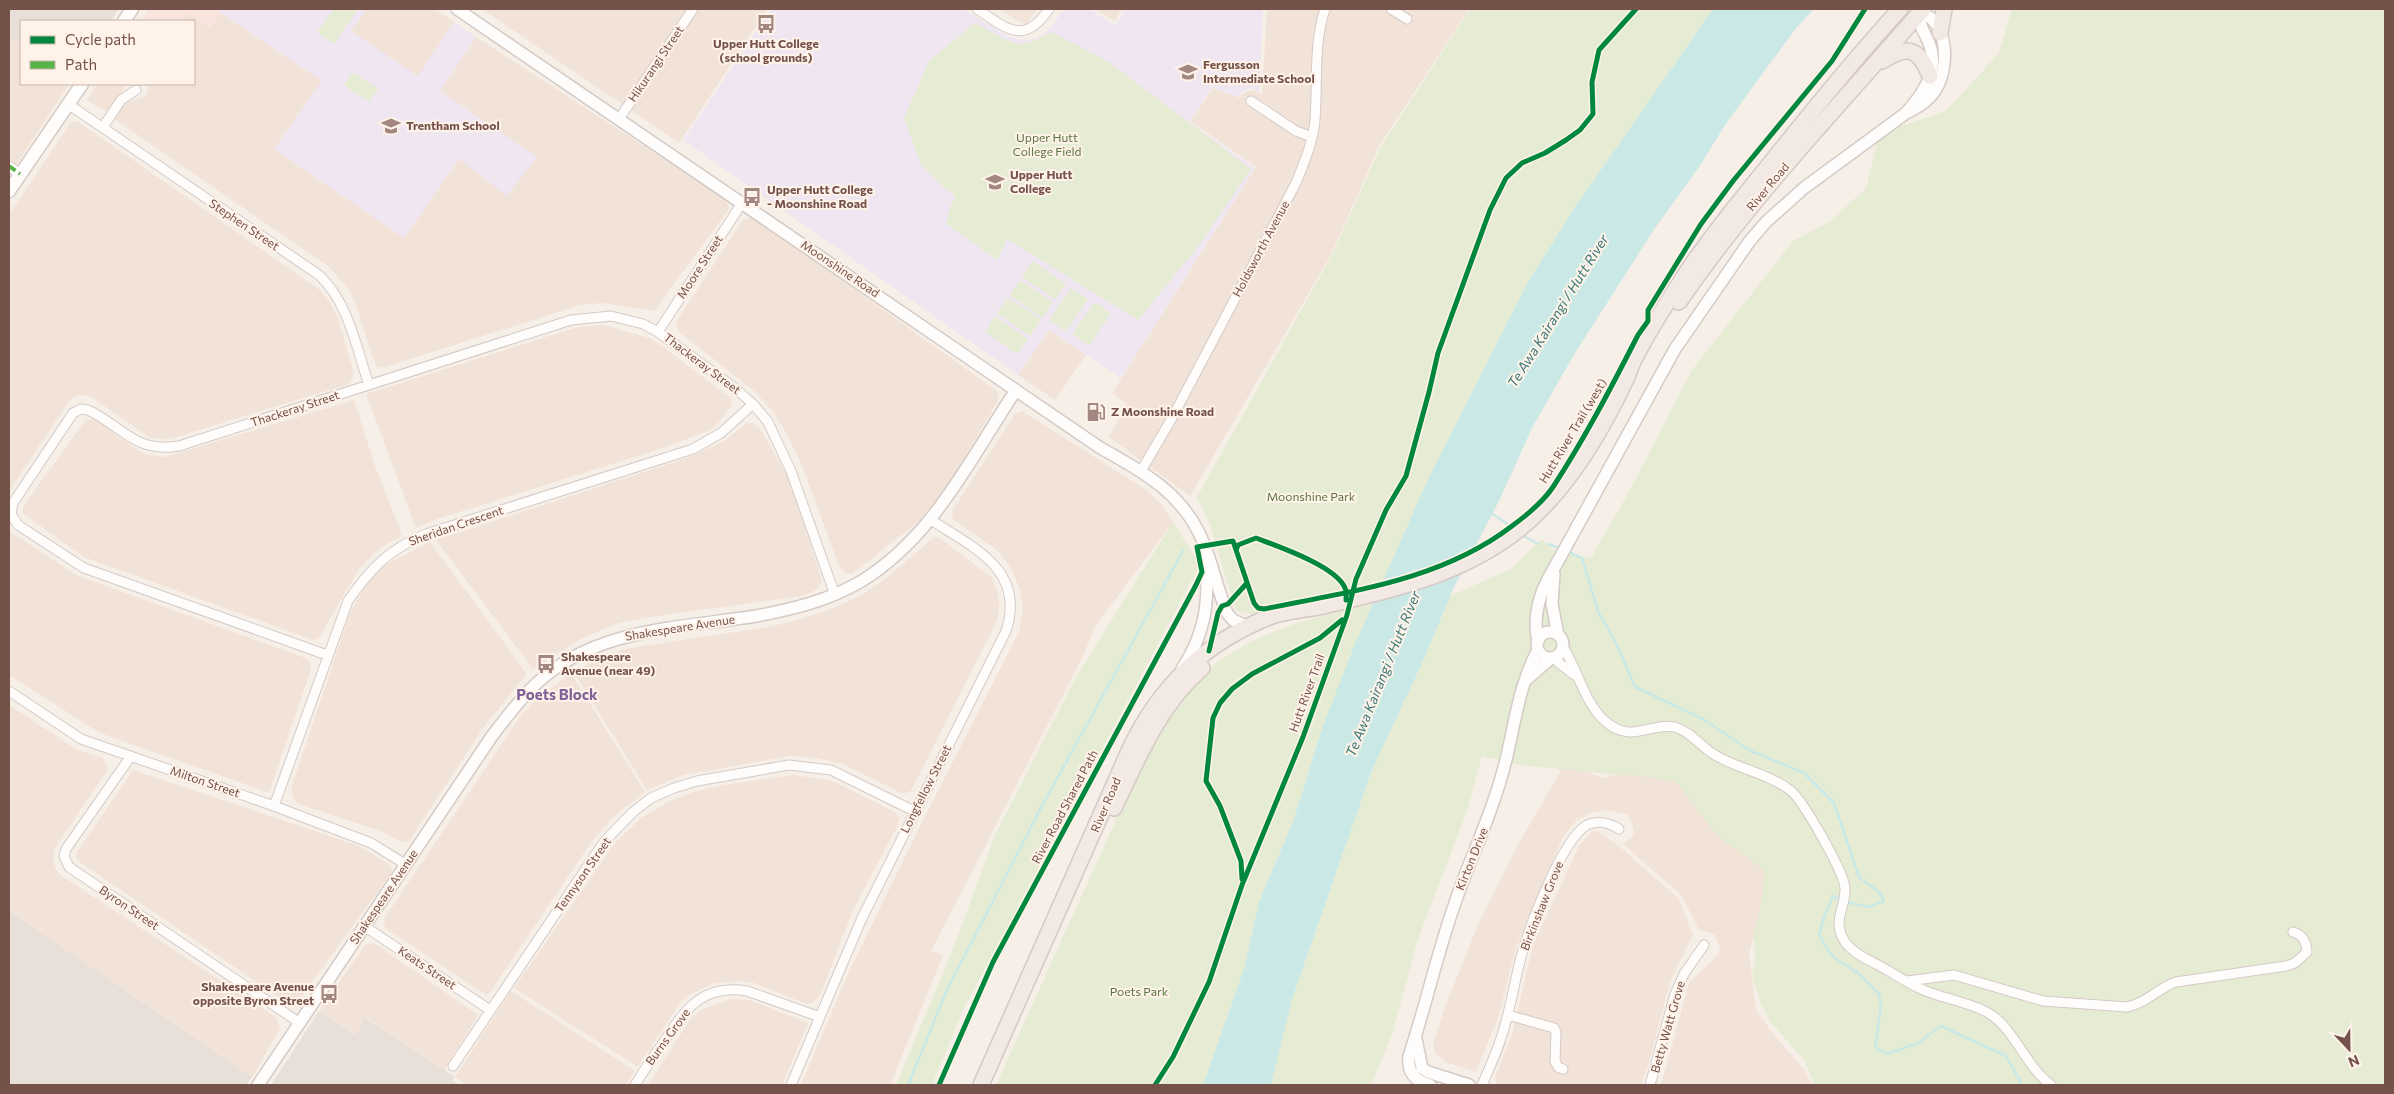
<svg xmlns="http://www.w3.org/2000/svg" width="2394" height="1094" viewBox="0 0 2394 1094" font-family="Commissioner,sans-serif">
  <style>
    .residential { fill: #f2e3d8 }
    .commercial { fill: #fae4de }
    .industrial { fill: #e9dfd9 }
    .education { fill: #f0e6f1 }
    .green { fill: #e6ecd3 }
    .water { fill: #cae9e6 }
    .lines { fill: none; stroke-linecap: round; stroke-linejoin: round }
    .stream { stroke: #cae9e6; stroke-width: 2.5 }
    .minor-casing { stroke: #d4cac6; stroke-width: 11 }
    .tertiary-casing { stroke: #d4cac6; stroke-width: 14 }
    .secondary-casing { stroke: #d5cac5; stroke-width: 15 }
    .trunk-casing { stroke: #d5c9c5; stroke-width: 18 }
    .minor { stroke: #fefdfc; stroke-width: 9 }
    .tertiary { stroke: #fefdfc; stroke-width: 11 }
    .secondary { stroke: #fefdfc; stroke-width: 12 }
    .trunk { stroke: #f2e8e4; stroke-width: 15 }
    .quiet { stroke: #59b447; stroke-width: 4; stroke-dasharray: 8 4; stroke-linecap: butt }
    .cycleway-casing { stroke: #fff3e9; stroke-width: 8 }
    .cycleway { stroke: #00873e; stroke-width: 5 }
    .labels { text-anchor: middle; stroke-width: 4; stroke-linejoin: round; paint-order: stroke }
    .poi-label { font-size: 12px; font-weight: bold; fill: #745149; stroke: #fff3e9; text-anchor: start }
    .street-label { font-size: 12px; fill: #745149; stroke: #fff3e9 }
    .park-label { font-size: 12px; fill: #58743e; stroke: #fff3e9 }
    .water-label { font-size: 14px; font-style: italic; fill: #3c7a7a; stroke: #fff3e9 }
    .quarter-label { font-size: 15px; font-weight: bold; fill: #7e6498; stroke: #fff3e9 }
  </style>
  <rect width="100%" height="100%" fill="#f6efe8"/>
  <!-- residential -->
  <path class="residential" d="M 367,9 L 435,9 L 454,22 L 418,77 L 351,31 Z
    M 482,9 L 767,9 L 679,143 Z
    M 998,9 L 1037,9 L 1026,25 Z
    M 1094,9 L 1122,9 L 1115,21 Z
    M 1267,9 L 1469,9 L 1379,146 L 1331,255 L 1190,496 L 1109,437 L 1127,404 L 1112,393 L 1256,167 L 1190,121 L 1213,88 L 1240,98 L 1245,92 L 1252,91 L 1262,94 Z
    M 186,12 L 210,28 L 220,12 L 322,81 L 274,149 L 404,238 L 459,159 L 536,157 L 440,91 L 476,37 L 726,199 L 729,209 L 654,311 L 603,303 L 580,305 L 385,367 L 378,367 L 375,364 L 356,305 L 349,290 L 329,267 L 113,118 L 126,102 L 146,96 L 148,89 L 146,84 L 194,84 L 194,21 L 180,21 Z
    M 21,35 L 21,84 L 69,84 L 16,165 L 9,160 L 9,37 L 17,42 Z
    M 98,84 L 127,84 L 108,112 L 87,100 Z
    M 77,121 L 320,290 L 329,301 L 337,316 L 354,373 L 349,384 L 173,438 L 163,439 L 149,437 L 90,396 L 81,395 L 74,397 L 67,404 L 9,491 L 9,215 L 71,122 Z
    M 753,217 L 997,391 L 999,399 L 947,487 L 919,521 L 852,574 L 845,573 L 840,568 L 800,461 L 783,427 L 771,409 L 754,391 L 679,332 L 676,326 L 678,319 L 743,220 Z
    M 603,325 L 649,338 L 665,348 L 729,397 L 732,404 L 721,420 L 712,429 L 669,446 L 434,520 L 416,528 L 366,394 L 578,327 Z
    M 1049,330 L 1086,355 L 1055,400 L 1018,375 Z
    M 354,400 L 375,466 L 402,535 L 379,549 L 359,569 L 319,638 L 313,640 L 84,557 L 22,513 L 23,506 L 86,420 L 97,420 L 134,448 L 148,455 L 165,457 Z
    M 1022,411 L 1148,491 L 1162,505 L 1173,522 L 1096,625 L 1082,658 L 931,951 L 943,955 L 890,1085 L 801,1085 L 848,974 L 914,838 L 1019,632 L 1023,609 L 1020,590 L 1011,568 L 998,551 L 953,519 L 952,515 L 954,508 L 1015,414 Z
    M 746,423 L 753,423 L 760,429 L 789,478 L 822,581 L 816,590 L 802,596 L 657,616 L 618,623 L 581,639 L 533,669 L 436,540 L 693,456 L 726,440 Z
    M 9,531 L 76,575 L 308,659 L 311,669 L 270,790 L 267,792 L 100,733 L 9,675 Z
    M 934,537 L 940,538 L 991,577 L 996,588 L 999,601 L 998,619 L 911,791 L 907,793 L 901,793 L 843,764 L 815,758 L 790,756 L 683,775 L 647,790 L 573,671 L 624,649 L 773,626 L 802,619 L 833,608 L 860,596 L 888,577 Z
    M 430,542 L 527,674 L 485,725 L 409,841 L 401,842 L 381,831 L 298,804 L 293,798 L 291,789 L 350,613 L 362,592 L 370,579 L 387,564 Z
    M 571,673 L 645,792 L 614,816 L 592,841 L 491,991 L 488,994 L 483,993 L 385,928 L 384,919 L 521,715 L 535,701 Z
    M 9,705 L 76,749 L 102,758 L 107,764 L 107,771 L 55,848 L 53,857 L 55,867 L 59,874 L 277,1018 L 280,1028 L 252,1077 L 9,911 Z
    M 1566,762 L 1601,778 L 1638,771 L 1673,776 L 1773,869 L 1749,953 L 1756,1010 L 1774,1035 L 1802,1067 L 1812,1085 L 1661,1085 L 1689,983 L 1718,955 L 1720,947 L 1714,934 L 1699,930 L 1682,896 L 1623,844 L 1633,836 L 1634,830 L 1629,815 L 1607,810 L 1590,813 L 1576,821 L 1563,837 L 1516,947 L 1499,1015 L 1476,1072 L 1446,1062 L 1434,1052 L 1434,1042 L 1446,1004 L 1478,925 L 1520,841 Z
    M 133,770 L 359,846 L 390,865 L 392,872 L 300,999 L 294,1004 L 286,1002 L 81,863 L 76,857 L 77,852 Z
    M 794,775 L 833,781 L 895,812 L 899,817 L 898,825 L 854,908 L 820,995 L 814,1002 L 807,1004 L 754,983 L 740,981 L 714,983 L 689,995 L 681,1002 L 638,1067 L 514,988 L 615,843 L 641,818 L 670,801 L 693,792 L 723,785 Z
    M 1592,831 L 1599,832 L 1620,847 L 1679,899 L 1693,935 L 1671,979 L 1647,1069 L 1641,1085 L 1497,1085 L 1495,1077 L 1512,1035 L 1533,945 L 1579,846 Z
    M 374,943 L 478,1015 L 444,1070 L 366,1018 L 357,1035 L 319,1011 L 365,945 Z
    M 511,991 L 635,1071 L 626,1085 L 467,1085 L 455,1077 Z
    M 731,999 L 749,1000 L 808,1023 L 782,1085 L 648,1085 L 691,1018 L 703,1009 Z"/>
  <!-- commercial -->
  <path class="commercial" d="M 149,9 L 215,9 L 220,12 L 210,28 L 186,12 L 180,21 L 141,21 Z"/>
  <!-- industrial -->
  <path class="industrial" d="M 9,9 L 119,9 L 111,21 L 21,21 L 21,35 L 17,42 L 9,37 Z
    M 9,911 L 252,1077 L 246,1085 L 9,1085 Z
    M 319,1011 L 356,1035 L 365,1018 L 455,1077 L 452,1080 L 459,1085 L 271,1085 Z"/>
  <!-- education -->
  <path class="education" d="M 215,9 L 367,9 L 351,31 L 418,76 L 454,22 L 476,37 L 440,91 L 537,157 L 507,196 L 459,159 L 404,238 L 274,149 L 322,81 Z
    M 771,9 L 963,9 L 1007,36 L 1025,41 L 1041,36 L 1053,25 L 1063,9 L 1090,9 L 1115,26 L 1126,9 L 1263,9 L 1259,92 L 1250,88 L 1243,91 L 1239,97 L 1212,87 L 1189,122 L 1255,168 L 1121,378 L 1049,330 L 1018,375 L 683,140 Z"/>
  <!-- green -->
  <path class="green" d="M 334,9 L 354,9 L 357,11 L 334,44 L 317,32 Z
    M 1470,9 L 1713,9 L 1575,207 L 1528,282 L 1429,477 L 1382,584 L 1326,596 L 1259,616 L 1236,611 L 1209,522 L 1197,497 L 1332,255 L 1380,148 Z
    M 2012,9 L 2385,9 L 2385,1085 L 1815,1085 L 1804,1060 L 1771,1023 L 1760,1002 L 1752,976 L 1755,959 L 1754,934 L 1763,892 L 1764,870 L 1718,836 L 1676,782 L 1634,775 L 1618,775 L 1520,765 L 1482,756 L 1467,811 L 1418,939 L 1392,1035 L 1371,1085 L 1271,1085 L 1292,999 L 1372,770 L 1424,659 L 1450,596 L 1511,569 L 1542,539 L 1553,550 L 1591,558 L 1631,488 L 1692,370 L 1793,241 L 1831,221 L 1866,188 L 1879,134 L 1946,111 L 1999,53 Z
    M 975,23 C 988,29 1007,43 1021,44 C 1029,45 1043,36 1051,32 L 1109,62 L 1251,169 L 1197,248 L 1138,320 L 1007,239 L 998,260 L 946,224 L 952,202 L 956,198 L 921,165 L 904,118 L 929,61 Z
    M 355,73 L 378,89 L 369,102 L 344,85 L 351,74 Z
    M 1033,261 L 1066,284 L 1055,299 L 1022,277 Z
    M 1020,280 L 1053,302 L 1042,318 L 1010,295 Z
    M 1071,288 L 1088,299 L 1066,332 L 1049,320 Z
    M 1008,298 L 1041,320 L 1030,336 L 997,313 Z
    M 1095,302 L 1111,313 L 1089,346 L 1072,334 Z
    M 995,316 L 1028,339 L 1017,354 L 985,332 Z
    M 1173,522 L 1200,565 L 963,1010 L 932,1085 L 896,1085 L 955,944 L 995,835 L 1076,677 Z
    M 1373,603 L 1322,728 L 1294,819 L 1259,902 L 1244,969 L 1203,1085 L 996,1085 L 1140,767 C 1149,750 1157,732 1167,716 C 1218,640 1290,623 1373,603 Z"/>
  <!-- water -->
  <path class="water" d="M 1713,9 L 1814,9 L 1797,27 L 1727,122 L 1699,167 L 1655,228 L 1575,353 L 1533,426 L 1499,501 L 1453,589 L 1424,659 L 1372,770 L 1292,999 L 1271,1085 L 1203,1085 L 1244,969 L 1259,902 L 1294,819 L 1322,728 L 1355,644 L 1429,477 L 1528,282 L 1575,207 Z"/>
  <g class="lines">
    <!-- stream -->
    <path class="stream" d="M 1491,513 L 1512,527
      M 1522,535 L 1538,544
      M 1548,544 L 1561,549
      M 1568,552 L 1582,558 L 1598,611 L 1617,645 L 1635,687 L 1705,720 L 1751,751 L 1804,773 L 1834,803 L 1859,877 L 1880,893 L 1884,901 L 1868,907 L 1847,902
      M 1842,900 L 1833,896 L 1825,914 L 1819,935 L 1832,956 L 1859,974 L 1879,994 L 1881,1006 L 1875,1048 L 1887,1054 L 1918,1043 L 1941,1026 L 2006,1056 L 2022,1085
      M 908,1085 L 947,990 L 1044,802 L 1183,551"/>
    <!-- minor casing -->
    <g class="minor-casing">
      <path id="minor" d="M 977,9 C 1007,29 1024,46 1049,9
        M 1391,9 L 1407,19
        M 1251,101 L 1296,131 L 1312,137
        M 68,104 L 319,275 C 349,303 356,347 369,385
        M 619,119 L 693,9
        M 103,127 L 121,100 L 136,90
        M 9,166 L 20,174
        M 658,332 L 742,203
        M 1141,471 L 1172,418 L 1296,183 C 1304,163 1313,142 1315,120 C 1318,82 1313,46 1325,9
        M 1563,647 C 1578,670 1584,703 1606,722 C 1632,744 1650,722 1675,727 C 1690,731 1701,747 1715,755 C 1738,769 1767,773 1790,790 C 1803,800 1844,872 1845,888 C 1846,909 1831,920 1845,942 C 1853,953 1865,958 1876,964 C 1890,971 1904,981 1919,988 C 1941,999 1969,1001 1990,1014 C 2015,1030 2027,1068 2051,1085
        M 327,655 L 84,568 L 18,525 L 11,514 L 13,503 L 73,413 L 81,409 L 88,410 C 124,427 134,453 179,446 L 571,320 L 611,316 L 643,324 L 658,332 L 736,389 L 753,404 L 768,422 L 791,471 L 835,595
        M 1553,658 L 1574,675
        M 9,691 L 81,739 L 274,806 L 371,843 L 405,864
        M 131,756 L 66,849 L 64,856 L 69,867 L 300,1023
        M 274,806 L 348,601 C 370,569 389,549 426,534 L 693,449 L 721,433 L 753,404
        M 364,926 L 490,1010
        M 1907,981 L 1954,975 L 2043,1001 L 2127,1007 C 2147,1003 2158,988 2176,982 L 2286,966 L 2295,963 L 2307,952 C 2306,941 2303,935 2293,932
        M 1508,1015 L 1554,1028 L 1556,1032 L 1555,1061 L 1558,1067 L 1563,1069
        M 453,1066 L 604,842 L 633,812 L 651,798 L 674,788 L 697,781 L 789,765 L 831,770 L 914,811
        M 635,1085 C 644,1070 654,1055 665,1040 C 686,1008 703,984 747,991 L 820,1017
        M 791,1085 L 862,918 L 1006,631 C 1026,570 974,548 931,520
        M 1482,1085 C 1491,1065 1501,1043 1506,1021 C 1513,997 1516,973 1523,950 C 1531,923 1563,838 1587,825 C 1598,820 1610,823 1619,829
        M 1650,1085 L 1675,994 L 1684,974 L 1704,945"/>
    </g>
    <!-- tertiary casing -->
    <g class="tertiary-casing">
      <path id="tertiary" d="M 457,9 L 1099,447 C 1144,473 1184,493 1204,544 C 1213,566 1218,591 1227,613 L 1233,620 L 1248,627
        M 1554,574 L 1552,604 L 1558,635
        M1537 645a13 13 0 1 1 26 0a13 13 0 1 1-26 0Z
        M 1538,642 C 1533,620 1537,601 1547,581 L 1675,349 L 1749,242 L 1766,222 L 1804,188 L 1906,113 C 1918,107 1929,101 1936,89 C 1949,68 1949,23 1922,13 L 1919,14 C 1918,24 1925,33 1929,43 C 1940,70 1923,94 1906,113
        M 1182,669 C 1206,632 1209,602 1206,560
        M 1527,679 L 1550,659
        M 1416,1039 L 1422,1068 L 1428,1072 L 1469,1085
        M 258,1085 L 492,736 C 506,718 519,700 536,684 C 595,628 681,628 756,616 C 793,609 827,601 860,582 C 933,538 970,459 1016,390
        M 1430,1085 C 1415,1081 1407,1072 1409,1056 C 1426,1006 1437,953 1455,903 C 1469,861 1489,821 1501,778 C 1514,736 1516,690 1538,650"/>
    </g>
    <!-- secondary casing -->
    <g class="secondary-casing">
      <path id="secondary" d="M 124,21 L 132,9
        M 9,191 L 82,84"/>
    </g>
    <!-- trunk casing -->
    <g class="trunk-casing">
      <path id="trunk" d="M 1940,33 L 1944,9
        M 1882,61 C 1908,45 1918,47 1930,76
        M 1679,302 C 1751,197 1840,105 1923,9
        M 1114,808 C 1138,758 1159,705 1202,668
        M 981,1085 L 1129,751 C 1158,688 1206,641 1272,616 C 1290,610 1308,610 1327,605 C 1393,590 1458,575 1513,534 C 1564,496 1601,433 1627,377 C 1630,370 1632,362 1636,356 C 1650,328 1668,301 1685,275 C 1713,232 1746,194 1777,155 C 1817,105 1857,56 1900,9"/>
    </g>
    <!-- minor -->
    <use href="#minor" class="minor"/>
    <!-- tertiary -->
    <use href="#tertiary" class="tertiary"/>
    <!-- secondary -->
    <use href="#secondary" class="secondary"/>
    <!-- trunk -->
    <use href="#trunk" class="trunk"/>
    <!-- quiet -->
    <path class="quiet" d="M 9,166 L 20,174"/>
    <!-- cycleway casing -->
    <g class="cycleway-casing">
      <path id="cycleway" d="M 1237,548 L 1238,545 L 1256,538 C 1277,546 1336,566 1345,588 C 1347,591 1346,596 1346,600
        M 1209,651 L 1218,613 L 1222,606 L 1228,604 L 1247,583
        M 1242,879 L 1241,861 L 1220,806 L 1206,781 L 1213,718 L 1220,703 L 1232,689 L 1252,674 L 1320,638 L 1342,620
        M 939,1085 L 993,962 L 1196,585 L 1202,572 L 1197,547 L 1233,541 L 1254,603 L 1258,608 L 1264,609 C 1351,591 1440,581 1512,526 C 1527,515 1543,502 1553,487 C 1585,438 1612,386 1638,335 L 1648,321 L 1648,310 L 1701,224 L 1733,181 L 1832,61 L 1865,9
        M 1155,1085 L 1173,1057 L 1209,982 L 1242,885 L 1303,737 L 1347,615 L 1356,579 L 1386,510 L 1406,476 L 1429,392 L 1438,353 L 1490,210 L 1506,178 L 1522,163 L 1545,153 L 1566,140 L 1580,130 L 1593,114 L 1592,82 L 1599,50 L 1636,9"/>
    </g>
    <!-- cycleway -->
    <use href="#cycleway" class="cycleway"/>
  </g>
  <!-- icons -->
  <defs>
    <g id="bus-bare" transform="scale(1.5)"><path d="M-5-6H5V4H4V6H2V4H-2V6H-4V4H-5ZM-3.5-4V0h7V-4ZM-3.5 1.2v1.5H-2V1.2ZM2 1.2v1.5H3.5V1.2Z" fill="#a28881" stroke="#fff3e9" stroke-width="2.5" paint-order="stroke"/></g>
    <g id="school-bare" transform="scale(1.5)"><path d="M0-5L7-2L0 1L-7-2ZM-4 1L0 2.5L4 1V4Q0 6-4 4Z" fill="#a28881" stroke="#fff3e9" stroke-width="2.5" paint-order="stroke"/></g>
    <g id="fuel-bare" transform="scale(1.5)"><path d="M-5.5-6h7V0h2V4h1.3V-2.5L3-4.5l.8-.8L6-3V5H2.5V1h-1V6h-7ZM-4.2-4.7v3.2H.2V-4.7Z" fill="#a28881" stroke="#fff3e9" stroke-width="2.5" paint-order="stroke"/></g>
  </defs>
  <g fill-rule="evenodd">
    <use href="#bus-bare" x="766" y="24"/>
    <use href="#school-bare" x="1188" y="72"/>
    <use href="#school-bare" x="391" y="126"/>
    <use href="#school-bare" x="995" y="182"/>
    <use href="#bus-bare" x="752" y="197"/>
    <use href="#fuel-bare" x="1096" y="412"/>
    <use href="#bus-bare" x="546" y="664"/>
    <use href="#bus-bare" x="329" y="994"/>
  </g>
  <g class="labels">
    <!-- poi labels -->
    <g class="poi-label">
      <text x="766" y="48" text-anchor="middle">Upper Hutt College<tspan x="766" dy="14">(school grounds)</tspan></text>
      <text x="1203" y="69">Fergusson<tspan x="1203" dy="14">Intermediate School</tspan></text>
      <text x="406" y="130">Trentham School</text>
      <text x="1010" y="179">Upper Hutt<tspan x="1010" dy="14">College</tspan></text>
      <text x="767" y="194">Upper Hutt College<tspan x="767" dy="14">- Moonshine Road</tspan></text>
      <text x="1111" y="416">Z Moonshine Road</text>
      <text x="561" y="661">Shakespeare<tspan x="561" dy="14">Avenue (near 49)</tspan></text>
      <text x="314" y="991" text-anchor="end">Shakespeare Avenue<tspan x="314" dy="14">opposite Byron Street</tspan></text>
    </g>
    <!-- street labels -->
    <g class="street-label">
      <text transform="translate(656 64) rotate(-56)" y="4">Hikurangi Street</text>
      <text transform="translate(1768 187) rotate(-50)" y="4">River Road</text>
      <text transform="translate(244 225) rotate(34)" y="4">Stephen Street</text>
      <text transform="translate(1261 249) rotate(-62)" y="4">Holdsworth Avenue</text>
      <text transform="translate(700 267) rotate(-57)" y="4">Moore Street</text>
      <text transform="translate(840 269) rotate(34)" y="4">Moonshine Road</text>
      <text transform="translate(702 364) rotate(37)" y="4">Thackeray Street</text>
      <text transform="translate(295 409) rotate(-18)" y="4">Thackeray Street</text>
      <text transform="translate(1573 431) rotate(-59)" y="4">Hutt River Trail (west)</text>
      <text transform="translate(456 526) rotate(-19)" y="4">Sheridan Crescent</text>
      <text transform="translate(680 628) rotate(-9)" y="4">Shakespeare Avenue</text>
      <text transform="translate(1307 693) rotate(-70)" y="4">Hutt River Trail</text>
      <text transform="translate(205 782) rotate(19)" y="4">Milton Street</text>
      <text transform="translate(926 789) rotate(-63)" y="4">Longfellow Street</text>
      <text transform="translate(1106 805) rotate(-67)" y="4">River Road</text>
      <text transform="translate(1065 807) rotate(-62)" y="4">River Road Shared Path</text>
      <text transform="translate(1472 859) rotate(-68)" y="4">Kirton Drive</text>
      <text transform="translate(583 875) rotate(-55)" y="4">Tennyson Street</text>
      <text transform="translate(384 897) rotate(-56)" y="4">Shakespeare Avenue</text>
      <text transform="translate(1542 906) rotate(-68)" y="4">Birkinshaw Grove</text>
      <text transform="translate(129 908) rotate(34)" y="4">Byron Street</text>
      <text transform="translate(427 968) rotate(34)" y="4">Keats Street</text>
      <text transform="translate(1668 1027) rotate(-74)" y="4">Betty Watt Grove</text>
      <text transform="translate(668 1037) rotate(-54)" y="4">Burns Grove</text>
    </g>
    <!-- park labels -->
    <g class="park-label">
      <text x="1047" y="142">Upper Hutt<tspan x="1047" dy="14">College Field</tspan></text>
      <text x="1311" y="501">Moonshine Park</text>
      <text x="1139" y="996">Poets Park</text>
    </g>
    <!-- water labels -->
    <g class="water-label">
      <text transform="translate(1558 311) rotate(-58)" y="5">Te Awa Kairangi / Hutt River</text>
      <text transform="translate(1383 674) rotate(-68)" y="5">Te Awa Kairangi / Hutt River</text>
    </g>
    <!-- quarter labels -->
    <g class="quarter-label">
      <text x="557" y="700">Poets Block</text>
    </g>
  </g>
  <!-- border -->
  <rect width="2394" height="1094" fill="none" stroke="#745149" stroke-width="20"/>
  <!-- legend -->
  <rect x="20" y="20" width="175" height="65" fill="#fff3e9" stroke="#c7b2a9"/>
  <rect x="30" y="36" width="25" height="8" fill="#00873e" stroke="#c7b2a9"/>
  <text x="65" y="45" font-size="15" fill="#745149">Cycle path</text>
  <rect x="30" y="61" width="25" height="8" fill="#59b447" stroke="#c7b2a9"/>
  <text x="65" y="70" font-size="15" fill="#745149">Path</text>
  <!-- north arrow -->
  <g transform="translate(2349 1049) rotate(158)" stroke="#fff3e9" stroke-width="4" paint-order="stroke">
  <path d="M0-4L9 19L0 12L-9 19Z" fill="#745149"/>
  <text y="-8" font-size="14" font-weight="bold" text-anchor="middle" fill="#745149">N</text>
  </g>
</svg>
